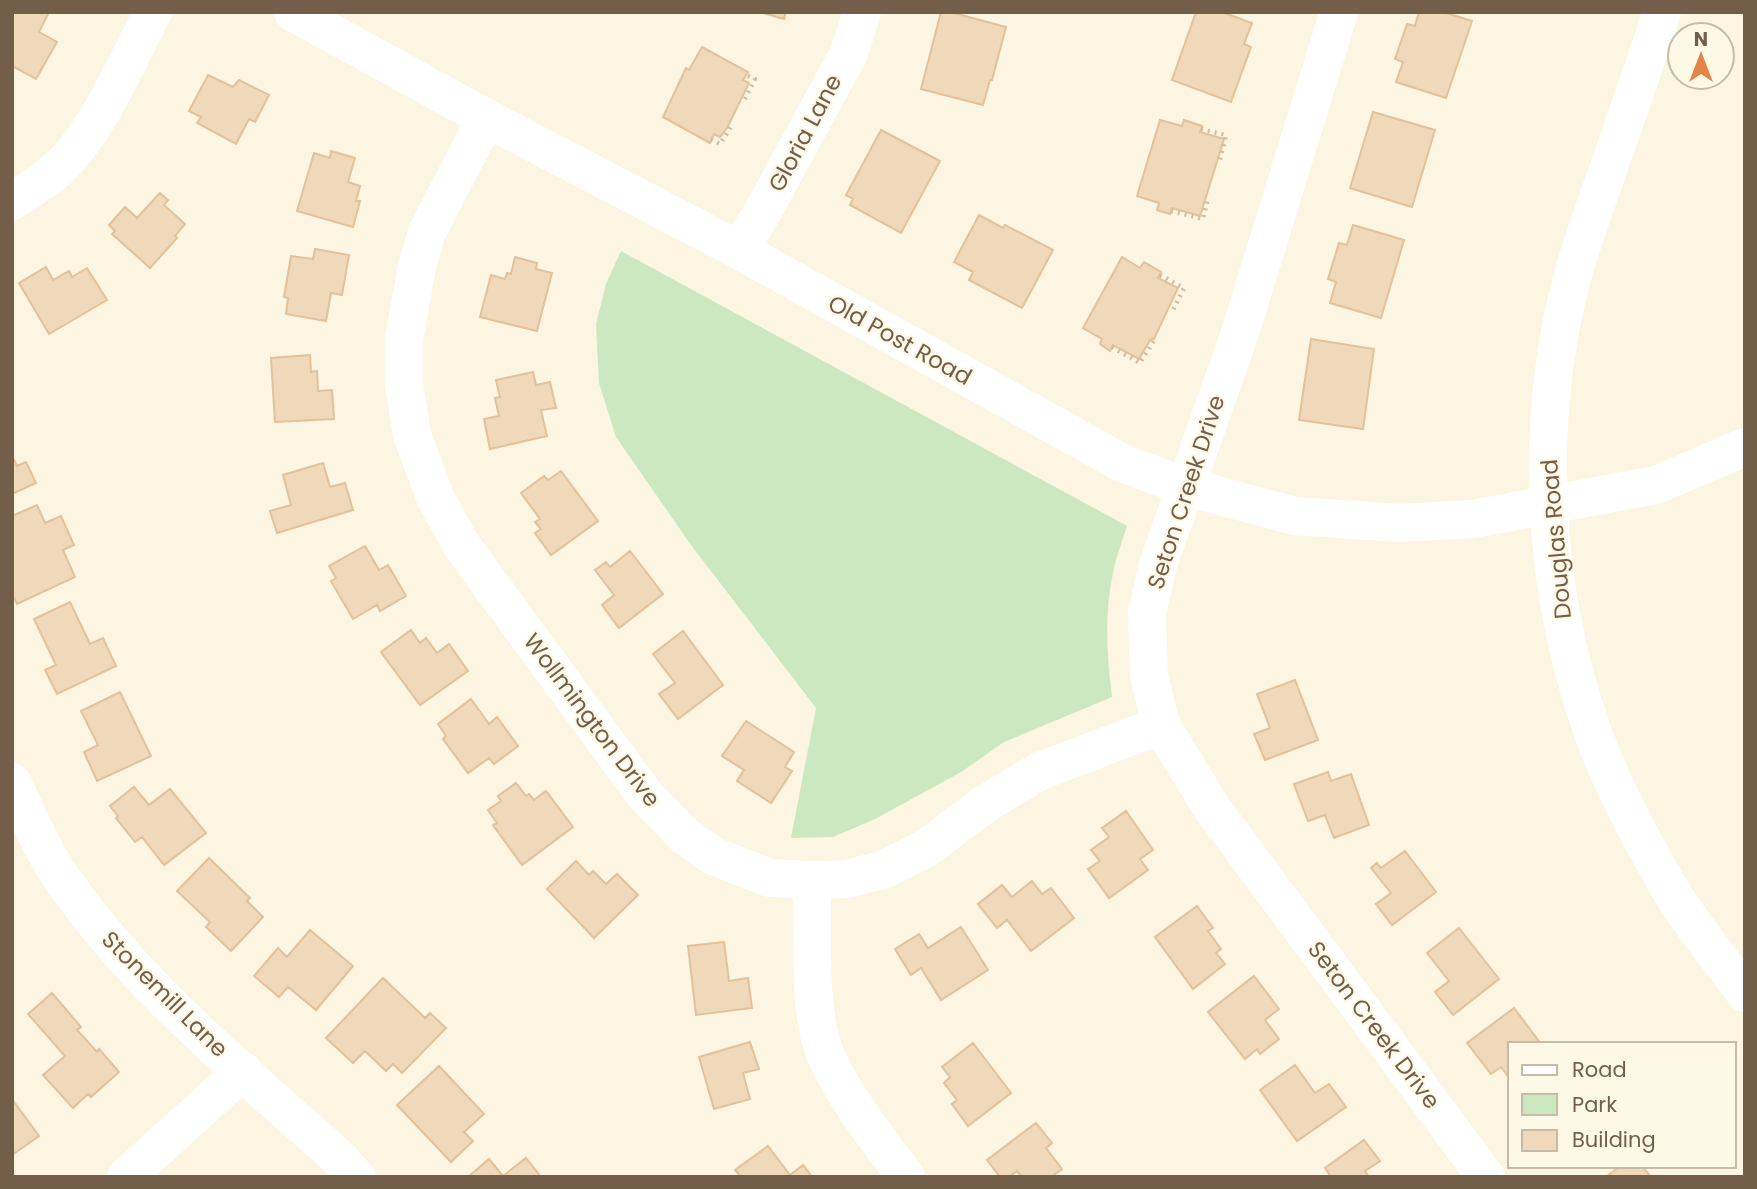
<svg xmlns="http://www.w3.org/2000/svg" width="1757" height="1189" viewBox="0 0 1757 1189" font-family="Poppins,sans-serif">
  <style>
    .green { fill: #cbe8c1 }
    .building { fill: #f0d8ba; stroke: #e2c19b; stroke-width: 2 }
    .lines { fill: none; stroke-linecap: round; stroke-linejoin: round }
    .path { stroke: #d4bb9e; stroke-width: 4.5; stroke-dasharray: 2 5; stroke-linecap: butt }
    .minor { stroke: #fff; stroke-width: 38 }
    .labels { text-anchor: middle; stroke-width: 5; stroke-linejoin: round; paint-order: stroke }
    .street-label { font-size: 23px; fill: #725e49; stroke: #fef9e7 }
  </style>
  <rect width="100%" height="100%" fill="#fbf5e1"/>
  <!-- green -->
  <path class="green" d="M 621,251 L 1127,526 C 1122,542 1116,557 1113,573 C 1104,614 1107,656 1112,697 L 1004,742 L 961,772 L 875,819 L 833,837 L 791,838 L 816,708 L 691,545 L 616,437 L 599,383 L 596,324 L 606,284 Z"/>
  <!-- building -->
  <path class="building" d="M 12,12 L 49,12 L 39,32 L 57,42 L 36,79 L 12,66 Z
    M 760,12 L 786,12 L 784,19 Z
    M 941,12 L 950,12 L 1006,27 L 992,80 L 990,80 L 983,105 L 921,89 Z
    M 1196,12 L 1222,12 L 1252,23 L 1244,44 L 1251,47 L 1231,102 L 1172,80 Z
    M 1419,12 L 1443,12 L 1472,21 L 1446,98 L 1396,82 L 1403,62 L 1395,59 L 1407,24 L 1415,26 Z
    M 702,47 L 748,72 L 743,80 L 749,83 L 727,128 L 720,137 L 714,134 L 710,143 L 663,117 L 686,68 L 689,70 Z
    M 208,75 L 233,87 L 239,80 L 269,95 L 255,122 L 249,119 L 236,144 L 197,123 L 201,117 L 189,111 Z
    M 1373,112 L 1435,130 L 1412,207 L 1350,188 Z
    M 1160,120 L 1182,126 L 1184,120 L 1202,126 L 1200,132 L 1224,139 L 1200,216 L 1172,208 L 1170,214 L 1157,210 L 1159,203 L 1137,196 Z
    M 881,130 L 940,161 L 901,233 L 850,205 L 853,199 L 846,195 Z
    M 331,151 L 355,158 L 348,182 L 360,186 L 356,201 L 360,201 L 353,227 L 297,211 L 314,153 L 330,158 Z
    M 160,193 L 168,200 L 164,205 L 185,224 L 175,236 L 177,238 L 150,268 L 112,234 L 115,231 L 109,225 L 125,207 L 137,218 Z
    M 979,215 L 1003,228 L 1005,225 L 1053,250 L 1022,308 L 969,280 L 973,272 L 954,262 Z
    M 1353,225 L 1404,240 L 1381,318 L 1330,303 L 1336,282 L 1328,279 L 1339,243 L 1347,245 Z
    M 315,249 L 349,255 L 342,295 L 331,293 L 326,321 L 286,314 L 288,298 L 284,297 L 291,256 L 313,259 Z
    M 515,257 L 537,263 L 536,269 L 552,273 L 537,331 L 480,317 L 491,275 L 505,279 L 507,273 L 511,274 Z
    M 1122,257 L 1140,268 L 1144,262 L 1161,272 L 1158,278 L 1178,288 L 1154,339 L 1150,340 L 1139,359 L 1113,345 L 1110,351 L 1100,344 L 1102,339 L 1083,328 Z
    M 46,267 L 53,280 L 69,271 L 72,277 L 87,268 L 107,300 L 49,334 L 19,283 Z
    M 1311,339 L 1374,349 L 1363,429 L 1299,420 Z
    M 310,355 L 311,372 L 317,371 L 318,391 L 332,390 L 334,419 L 275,422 L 271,358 Z
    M 533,372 L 536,385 L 550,382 L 556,408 L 541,410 L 547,436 L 490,449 L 484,419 L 499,416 L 495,398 L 500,397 L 496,380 Z
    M 12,456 L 17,466 L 26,462 L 36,483 L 12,494 Z
    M 323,463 L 330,487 L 345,483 L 353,510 L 277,533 L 270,511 L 291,505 L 283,475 Z
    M 561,471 L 598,521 L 551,555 L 535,533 L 541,529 L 535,522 L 540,519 L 521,493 L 544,476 L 548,480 Z
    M 37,505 L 45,523 L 61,516 L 74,545 L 63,550 L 75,577 L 17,604 L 12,594 L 12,516 Z
    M 365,546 L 379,570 L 388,565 L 406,596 L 380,611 L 377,605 L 353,619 L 331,581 L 336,578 L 329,566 Z
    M 630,551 L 663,594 L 619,628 L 602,605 L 614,595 L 595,570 L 606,562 L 610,567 Z
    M 70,602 L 90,644 L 103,638 L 116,666 L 57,694 L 45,670 L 56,665 L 34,619 Z
    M 411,630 L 420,643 L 426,638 L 437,653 L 449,644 L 468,671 L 420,705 L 381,652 Z
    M 683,631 L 723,685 L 678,719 L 659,694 L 675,683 L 653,654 Z
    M 1295,680 L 1318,740 L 1265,760 L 1254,734 L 1270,728 L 1257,694 Z
    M 120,692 L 151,756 L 97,781 L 84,752 L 98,745 L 81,711 Z
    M 471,699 L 489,724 L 497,717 L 518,746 L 494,764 L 489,758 L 468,773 L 443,739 L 446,736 L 438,724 Z
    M 746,721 L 794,752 L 785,767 L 792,771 L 771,803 L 737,781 L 744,770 L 722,756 Z
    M 1328,772 L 1331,781 L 1351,774 L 1369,825 L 1334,838 L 1325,815 L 1308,821 L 1294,784 Z
    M 516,783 L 526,796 L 529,794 L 534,800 L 546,791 L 573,827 L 522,865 L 493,825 L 497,823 L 488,810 L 501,801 L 498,796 Z
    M 134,787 L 149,805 L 170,789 L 206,833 L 164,865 L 142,837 L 135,842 L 116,818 L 118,816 L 110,806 Z
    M 1126,811 L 1153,850 L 1140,859 L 1148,870 L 1109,898 L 1088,869 L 1100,861 L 1091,850 L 1109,837 L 1102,828 Z
    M 1405,851 L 1436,892 L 1392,925 L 1376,904 L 1391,893 L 1371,868 L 1377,863 L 1381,868 Z
    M 209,858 L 250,898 L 247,901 L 263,917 L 231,951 L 206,927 L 210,922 L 177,891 Z
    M 576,861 L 589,875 L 593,871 L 606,884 L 617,874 L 638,895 L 594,938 L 547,889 Z
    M 1032,881 L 1042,894 L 1051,888 L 1074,918 L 1031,951 L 1007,920 L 997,928 L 978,904 L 1002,885 L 1012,897 Z
    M 1197,906 L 1213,928 L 1208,931 L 1221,949 L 1216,953 L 1225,964 L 1193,989 L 1155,937 Z
    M 961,927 L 988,970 L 941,1000 L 921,968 L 911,975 L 895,949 L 919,934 L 928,948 Z
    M 1459,928 L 1499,979 L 1453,1015 L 1435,992 L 1449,981 L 1427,953 Z
    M 310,930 L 353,966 L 316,1010 L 288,987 L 279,997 L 254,976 L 278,948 L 287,957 Z
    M 724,942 L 729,981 L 748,978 L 752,1008 L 696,1015 L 688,946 Z
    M 1254,976 L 1279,1009 L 1265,1020 L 1279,1039 L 1260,1054 L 1257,1049 L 1245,1059 L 1208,1012 Z
    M 383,978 L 425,1018 L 430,1013 L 446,1028 L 402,1073 L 393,1064 L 386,1071 L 365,1051 L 353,1063 L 326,1038 Z
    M 52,993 L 81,1027 L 77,1030 L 97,1052 L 99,1049 L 119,1072 L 91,1097 L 88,1094 L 73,1108 L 43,1075 L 65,1056 L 28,1014 Z
    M 1514,1008 L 1541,1044 L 1510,1044 L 1510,1079 L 1501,1067 L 1491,1074 L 1467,1043 Z
    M 750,1042 L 759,1069 L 743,1073 L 750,1099 L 714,1109 L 699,1057 Z
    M 973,1043 L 1011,1093 L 968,1126 L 952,1104 L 957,1100 L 944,1083 L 950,1077 L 942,1067 Z
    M 1295,1065 L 1315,1093 L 1329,1084 L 1346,1107 L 1297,1141 L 1260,1090 Z
    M 439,1066 L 484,1114 L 464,1132 L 473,1141 L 451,1162 L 397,1105 Z
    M 12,1099 L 39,1136 L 12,1155 Z
    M 1036,1123 L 1052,1143 L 1046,1148 L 1062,1169 L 1051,1177 L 1022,1177 L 1017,1171 L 1009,1177 L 1000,1177 L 987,1160 Z
    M 1364,1140 L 1380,1161 L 1365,1171 L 1369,1177 L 1331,1177 L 1325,1168 Z
    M 768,1146 L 790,1175 L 803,1165 L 812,1177 L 741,1177 L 735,1170 Z
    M 526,1158 L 541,1177 L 468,1177 L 489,1159 L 503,1176 Z
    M 1620,1166 L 1642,1166 L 1651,1177 L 1606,1177 Z"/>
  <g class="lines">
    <!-- path -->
    <path class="path" d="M 745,99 L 755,79 L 746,75
      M 1201,129 L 1226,135 L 1220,160
      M 711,139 L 720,144 L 731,127
      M 1171,211 L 1203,219 L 1208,198
      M 1160,275 L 1184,288 L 1173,310
      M 1112,347 L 1140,363 L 1155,339"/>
    <!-- minor -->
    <path class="minor" d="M 293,12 L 486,118 L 739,250 L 1122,463 L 1187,487 L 1295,516 L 1399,523 L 1473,519 L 1656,485 L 1745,447
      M 1339,12 L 1239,336 L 1158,565 L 1147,613 L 1149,675 L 1161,725 L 1212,808 L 1486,1177
      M 1662,12 C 1645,64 1627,115 1609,167 C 1596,205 1581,243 1571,282 C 1534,426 1542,584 1590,724 C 1609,780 1639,835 1668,886 C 1688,921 1721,960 1745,993
      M 486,118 L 427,232 L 417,267 L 404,339 L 404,384 L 412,435 L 435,497 L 462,546 L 645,795 L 684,835 L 713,856 L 770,878 L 812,880 L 846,879 L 883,870 L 925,849 L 985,804 L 1040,771 L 1161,725
      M 12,201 C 29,191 46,180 61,166 C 97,132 129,58 153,12
      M 739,250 L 762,213 L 849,53 L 862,12
      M 12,782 C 26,810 38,842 55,868 C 130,982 239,1068 340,1159 L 356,1177
      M 812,880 C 813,930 807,1011 826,1056 C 846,1100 877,1138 906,1177
      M 126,1177 L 243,1071"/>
  </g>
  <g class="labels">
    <!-- street labels -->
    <g class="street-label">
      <text transform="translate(805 133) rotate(-62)" y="8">Gloria Lane</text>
      <text transform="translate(900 340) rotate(29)" y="8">Old Post Road</text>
      <text transform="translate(1186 492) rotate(-72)" y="8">Seton Creek Drive</text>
      <text transform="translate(1556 539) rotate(-95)" y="8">Douglas Road</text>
      <text transform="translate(592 720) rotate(53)" y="8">Wollmington Drive</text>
      <text transform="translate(165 994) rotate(45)" y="8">Stonemill Lane</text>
      <text transform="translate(1374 1025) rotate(53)" y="8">Seton Creek Drive</text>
    </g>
  </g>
  <!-- border -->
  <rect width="1757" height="1189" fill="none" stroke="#725e49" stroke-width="28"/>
  <!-- legend -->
  <rect x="1508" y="1042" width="228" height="126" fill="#fef9e7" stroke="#c6bba8" stroke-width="2"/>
  <rect x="1522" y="1065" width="35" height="10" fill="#ffffff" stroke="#c6bba8" stroke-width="2"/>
  <text x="1572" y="1077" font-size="21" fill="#725e49">Road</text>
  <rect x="1522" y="1094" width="35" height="21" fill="#cbe8c1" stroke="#c6bba8" stroke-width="2"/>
  <text x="1572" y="1112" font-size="21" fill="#725e49">Park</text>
  <rect x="1522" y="1130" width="35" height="21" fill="#f0d8ba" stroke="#c6bba8" stroke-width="2"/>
  <text x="1572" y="1147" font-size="21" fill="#725e49">Building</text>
  <!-- north arrow -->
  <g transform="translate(1701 56)"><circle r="33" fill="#fef9e7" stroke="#c6bba8" stroke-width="2"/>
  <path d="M0-5L12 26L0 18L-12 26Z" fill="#e28349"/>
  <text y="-10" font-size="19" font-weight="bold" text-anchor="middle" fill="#725e49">N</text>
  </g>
</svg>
